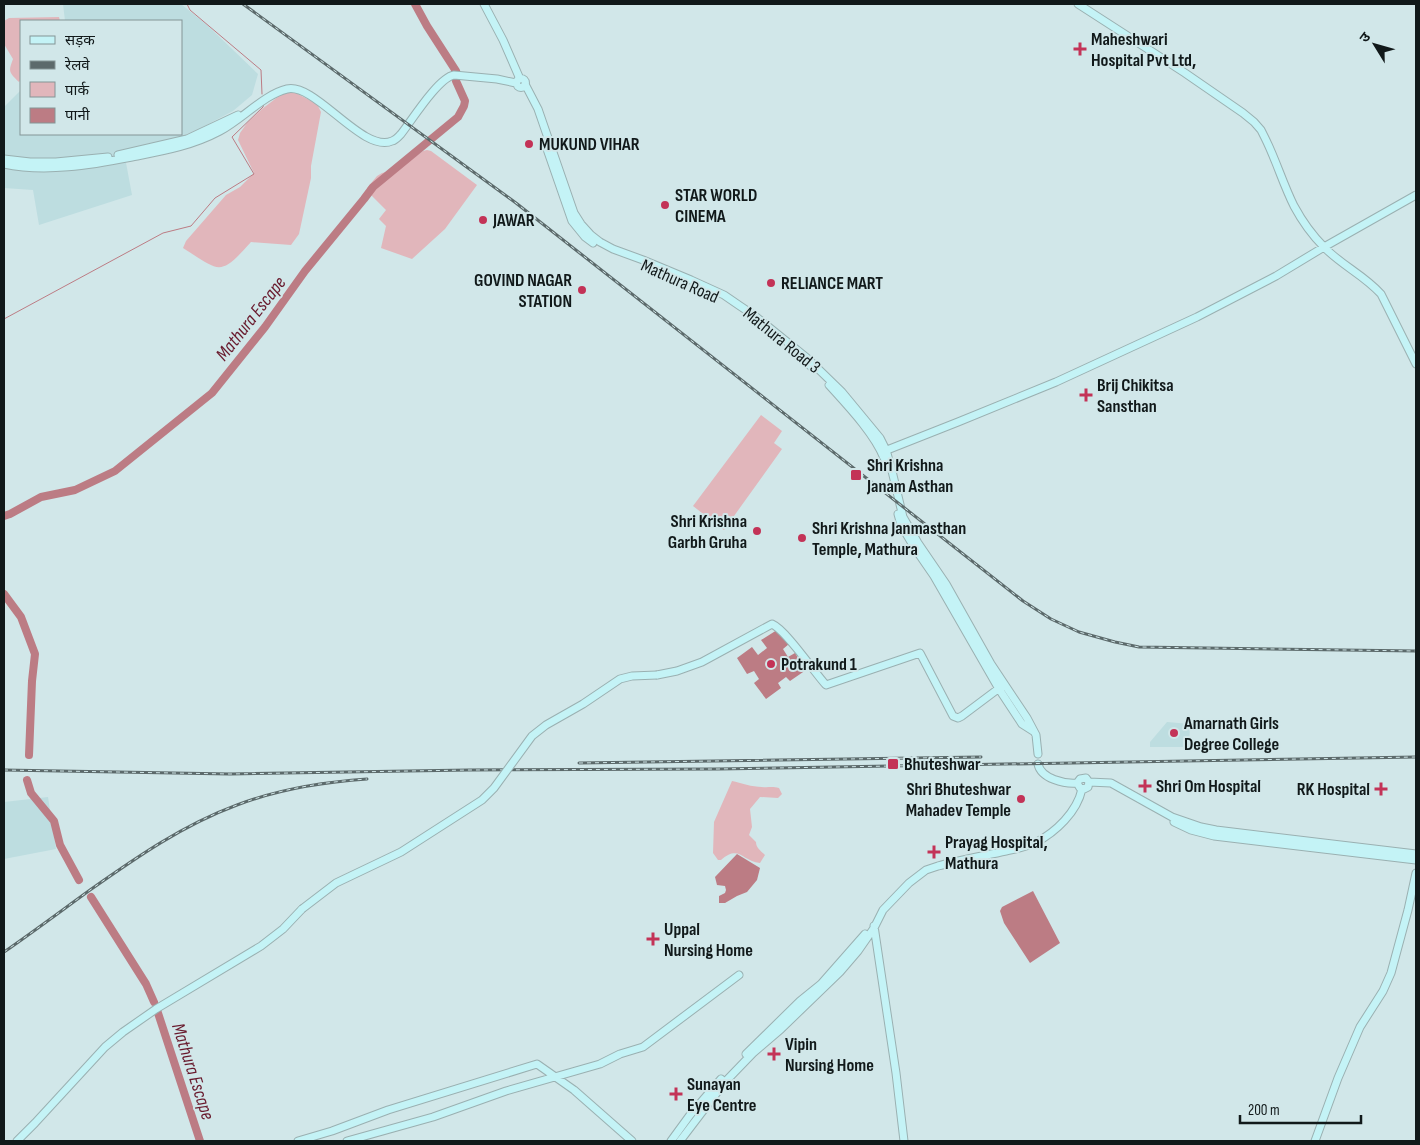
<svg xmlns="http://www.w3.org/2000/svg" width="1420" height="1145" viewBox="0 0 1420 1145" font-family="'Sofia Sans Condensed','Noto Sans Devanagari',sans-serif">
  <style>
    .built { fill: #bddde0 }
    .green { fill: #e1b6bb }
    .water { fill: #bc7c84 }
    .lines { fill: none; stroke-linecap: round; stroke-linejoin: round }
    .stream { stroke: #bc7c84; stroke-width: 1 }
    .river { stroke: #bc7c84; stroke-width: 8 }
    .secondary-casing { stroke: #9ab0b1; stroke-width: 9 }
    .secondary { stroke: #c4f3f6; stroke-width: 7 }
    .rail-casing { stroke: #5c6a6b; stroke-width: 3 }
    .rail { stroke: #d1e7e9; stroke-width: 1; stroke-dasharray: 4; stroke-linecap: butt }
    .secondary-bridge-casing { stroke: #9ab0b1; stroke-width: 9; stroke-linecap: butt }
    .secondary-bridge { stroke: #c4f3f6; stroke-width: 7 }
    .poi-dot { fill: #c33357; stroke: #d1e7e9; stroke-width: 2 }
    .labels { text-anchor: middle; stroke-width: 4; stroke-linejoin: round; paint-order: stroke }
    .poi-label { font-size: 18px; font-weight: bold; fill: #11191a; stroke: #d1e7e9; text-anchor: start }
    .street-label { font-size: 18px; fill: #11191a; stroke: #d1e7e9 }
    .water-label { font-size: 19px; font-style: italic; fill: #681a2d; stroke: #d1e7e9 }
  </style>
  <rect width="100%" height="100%" fill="#d1e7e9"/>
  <!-- built -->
  <path class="built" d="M 63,4 L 181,4 L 206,24 L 258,74 L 252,95 L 233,111 L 199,129 L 159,145 L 124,152 L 132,195 L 39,225 L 33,190 L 4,188 L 4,107 L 21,90 L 21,134 L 181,134 L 181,21 L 65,21 Z
    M 1167,722 L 1190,724 L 1189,747 L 1150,747 L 1150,742 Z
    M 48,797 L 56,849 L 4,859 L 4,802 Z"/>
  <!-- green -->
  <path class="green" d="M 59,17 L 60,21 L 21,21 L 21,79 L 19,82 C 9,72 8,72 13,59 L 4,44 L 4,21 L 9,18 Z
    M 294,92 L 317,104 L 321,112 L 311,166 L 311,178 L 299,234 L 291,245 L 251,242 C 219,278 220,271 183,248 L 186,241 L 226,195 L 240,187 L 254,173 L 238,140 L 240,133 L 247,123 L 262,109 L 283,93 Z
    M 427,150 L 431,151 L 477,185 L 445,229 L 412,259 L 381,248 L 386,226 L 379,219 L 386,210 L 372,196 L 367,188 L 377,176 L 382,173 L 398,169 L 423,151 Z
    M 761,415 L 782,431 L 774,443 L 782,449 L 724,530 L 693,506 Z
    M 732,781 C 741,783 752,787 762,787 C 769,788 771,786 779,788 L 782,794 L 778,798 L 760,797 L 750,809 L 752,827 L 749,835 L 756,842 C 756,848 761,851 765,855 L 760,863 C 742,861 739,844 721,860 L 718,860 L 713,853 L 714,822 Z"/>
  <!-- water -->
  <path class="water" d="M 777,630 L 789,644 L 783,649 L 788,657 L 795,653 L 806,670 L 790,681 L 786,677 L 778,683 L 781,688 L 766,699 L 754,683 L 759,679 L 754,671 L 747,674 L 737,658 L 752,647 L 758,655 L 767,648 L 761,640 Z
    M 737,854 L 760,868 L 757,880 L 747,892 L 737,896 L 725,903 L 719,903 L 719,896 L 725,893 L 726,890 L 725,886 L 717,885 L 715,877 Z
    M 1033,891 L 1060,943 L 1030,963 L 1004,923 L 1000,911 L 1002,907 Z"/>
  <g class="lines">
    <!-- stream -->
    <path class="stream" d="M 187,4 L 190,10 L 261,70 L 262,94
      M 4,319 L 163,233 L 191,226 L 215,198 L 254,174 L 232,137 L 263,107 L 264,103"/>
    <!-- river -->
    <path class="river" d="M 415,4 L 427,26 L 456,71
      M 4,516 L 10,514 L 41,497 L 75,490 L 115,471 L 212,393 L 265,327 L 305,271 L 364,199 L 373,187 L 458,117 L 464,106 L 465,101 L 456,81
      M 4,594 L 21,617 L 35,654 L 32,681 L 29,755
      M 27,780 L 31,793 L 54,821 L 60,845 L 79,880
      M 91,897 L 146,984 L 154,1002
      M 157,1010 L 200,1141"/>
    <!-- secondary casing -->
    <g class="secondary-casing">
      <path id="secondary" d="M 484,4 L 503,40 L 520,79
        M 1078,4 L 1185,73 L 1243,113 L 1254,122 L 1261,130 L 1265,138 C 1276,160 1283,184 1294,206 C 1301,219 1313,236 1324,247 C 1341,265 1364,275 1381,294 L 1416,364
        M516.5 83a4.5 4.5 0 1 1 9 0a4.5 4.5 0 1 1-9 0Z
        M 525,84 L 538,109 L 574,213 L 581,224 L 591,235 L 600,242 L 613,249 L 643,260 L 691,280 L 724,295 L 740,306 L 755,316 L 807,358 L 842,392 L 880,438 L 886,450 L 892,471 L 903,517 L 918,543 L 946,584 L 991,664 L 1027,718 L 1036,735 L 1038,754
        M 547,149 L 572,221 L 585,237 L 593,243
        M 118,155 L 187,139 L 238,115
        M 4,159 L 30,162 L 56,162 L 108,157
        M 4,164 C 45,173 91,165 132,157 C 163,151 192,146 220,131 C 241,120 265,94 287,89 C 315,82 363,154 392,141 C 396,140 398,137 401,134 C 412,120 438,78 454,75 L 497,79 L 516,83
        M 794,353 L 813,368
        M 829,385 C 847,405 874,433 884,458
        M 882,452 L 958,422 L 1056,382 L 1197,317 L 1276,276 L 1324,247 L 1416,195
        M 898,514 L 901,525 L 914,547 L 934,576 L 999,689 L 1022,724 L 1033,731
        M 657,675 L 677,671 L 702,662 L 772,624 C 786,630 814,672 826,685 L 920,653 L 953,716 L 958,718 L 962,716 L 1002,686
        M 1038,764 C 1041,779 1065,784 1077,783
        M 1089,782 L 1088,787 L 1084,789 L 1080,788 L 1077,783 L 1080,779 L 1086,778 L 1089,782 L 1111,783 L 1172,817 L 1201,827 L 1216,830 L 1416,854
        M 1174,822 L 1191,830 L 1214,836 L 1416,860
        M 874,926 L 896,1073 L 904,1141
        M 746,1054 L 800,1001 L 821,984 L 865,934
        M 17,1141 L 35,1123 L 105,1047 L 123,1032 L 156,1009 L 261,946 L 283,929 L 302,909
        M 298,1141 L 332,1131 L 388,1110 L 537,1064 L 574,1090 L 632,1141
        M 347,1141 L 433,1117 L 506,1091 L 600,1064 L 620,1054 L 643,1047 L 739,975
        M 671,1141 L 690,1115 L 721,1079
        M 680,1141 L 725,1082 L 753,1053 L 781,1029 L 840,972 L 858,951 L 874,928 L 883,910 L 909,883 L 926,870 L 938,866 C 960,860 983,856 1006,851 C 1015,849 1026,847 1035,843 C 1056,832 1077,812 1082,789
        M 1315,1141 L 1338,1078 L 1360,1027 L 1383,991 L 1391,973 L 1408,910 L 1416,873"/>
    </g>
    <!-- secondary -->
    <use href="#secondary" class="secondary"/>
    <!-- rail casing -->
    <g class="rail-casing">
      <path id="rail" d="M 243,4 L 516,203 L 1023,601 L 1051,619 L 1079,632 L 1115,642 L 1139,647 L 1416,651
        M 579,763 L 981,757
        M 4,770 L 230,774 L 469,770 L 718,769 L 1416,757
        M 4,952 C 33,932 61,911 90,890 C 137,857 183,825 237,805 C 279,789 323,782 367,779"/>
    </g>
    <!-- rail -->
    <use href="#rail" class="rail"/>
    <!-- secondary-bridge casing -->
    <g class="secondary-bridge-casing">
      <path id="secondary-bridge" d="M 302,909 L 336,883 L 401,852 L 482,800 L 494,788 L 532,736 L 546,725 L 583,704 L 620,679 L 632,676 L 657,675"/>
    </g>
    <!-- secondary-bridge -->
    <use href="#secondary-bridge" class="secondary-bridge"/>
  </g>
  <!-- markers -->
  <g class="poi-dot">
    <path d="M1077.5 41.5h5v5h5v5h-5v5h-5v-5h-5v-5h5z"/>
    <circle cx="529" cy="144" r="5"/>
    <circle cx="665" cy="205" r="5"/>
    <circle cx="483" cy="220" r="5"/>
    <circle cx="771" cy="283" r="5"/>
    <circle cx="582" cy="290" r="5"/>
    <path d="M1083.5 387.5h5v5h5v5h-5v5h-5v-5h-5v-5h5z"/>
    <rect x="850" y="469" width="12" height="12" rx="2.5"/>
    <circle cx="757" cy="531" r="5"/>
    <circle cx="802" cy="538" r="5"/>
    <circle cx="771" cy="664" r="5"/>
    <circle cx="1174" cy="733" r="5"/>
    <rect x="887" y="758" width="12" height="12" rx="2.5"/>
    <path d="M1142.5 778.5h5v5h5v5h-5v5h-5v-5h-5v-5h5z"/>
    <path d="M1378.5 781.5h5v5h5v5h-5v5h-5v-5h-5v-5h5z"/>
    <circle cx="1021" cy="799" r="5"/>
    <path d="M931.5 844.5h5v5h5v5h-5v5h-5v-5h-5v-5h5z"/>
    <path d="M650.5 931.5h5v5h5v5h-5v5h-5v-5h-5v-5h5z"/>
    <path d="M771.5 1046.5h5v5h5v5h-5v5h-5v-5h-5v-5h5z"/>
    <path d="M673.5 1086.5h5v5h5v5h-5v5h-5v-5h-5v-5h5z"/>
  </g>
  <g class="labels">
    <!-- poi labels -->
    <g class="poi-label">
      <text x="1091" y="45">Maheshwari<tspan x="1091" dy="21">Hospital Pvt Ltd,</tspan></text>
      <text x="539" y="150">MUKUND VIHAR</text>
      <text x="675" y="201">STAR WORLD<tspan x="675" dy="21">CINEMA</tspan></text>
      <text x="493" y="226">JAWAR</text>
      <text x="572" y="286" text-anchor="end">GOVIND NAGAR<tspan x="572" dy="21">STATION</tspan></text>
      <text x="781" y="289">RELIANCE MART</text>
      <text x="1097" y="391">Brij Chikitsa<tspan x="1097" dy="21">Sansthan</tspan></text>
      <text x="867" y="471">Shri Krishna<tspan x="867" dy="21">Janam Asthan</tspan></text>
      <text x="747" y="527" text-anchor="end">Shri Krishna<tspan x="747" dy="21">Garbh Gruha</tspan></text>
      <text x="812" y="534">Shri Krishna Janmasthan<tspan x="812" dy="21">Temple, Mathura</tspan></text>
      <text x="781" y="670">Potrakund 1</text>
      <text x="1184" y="729">Amarnath Girls<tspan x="1184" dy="21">Degree College</tspan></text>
      <text x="904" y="770">Bhuteshwar</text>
      <text x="1156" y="792">Shri Om Hospital</text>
      <text x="1011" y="795" text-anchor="end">Shri Bhuteshwar<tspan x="1011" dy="21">Mahadev Temple</tspan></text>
      <text x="1370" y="795" text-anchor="end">RK Hospital</text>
      <text x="945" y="848">Prayag Hospital,<tspan x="945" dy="21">Mathura</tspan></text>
      <text x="664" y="935">Uppal<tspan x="664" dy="21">Nursing Home</tspan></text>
      <text x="785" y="1050">Vipin<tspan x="785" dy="21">Nursing Home</tspan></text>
      <text x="687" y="1090">Sunayan<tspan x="687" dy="21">Eye Centre</tspan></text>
    </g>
    <!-- street labels -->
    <g class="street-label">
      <text transform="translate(680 281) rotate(24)" y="6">Mathura Road</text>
      <text transform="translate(782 340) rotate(39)" y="6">Mathura Road 3</text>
    </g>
    <!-- water labels -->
    <g class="water-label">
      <text transform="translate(250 318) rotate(-52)" y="7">Mathura Escape</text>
      <text transform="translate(194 1071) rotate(72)" y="7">Mathura Escape</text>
    </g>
  </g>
  <!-- border -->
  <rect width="1420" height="1145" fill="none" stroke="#11191a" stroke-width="10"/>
  <!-- legend -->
  <rect x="20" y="20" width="162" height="115" fill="#d1e7e9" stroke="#849596"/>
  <rect x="30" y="36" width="25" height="8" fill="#c4f3f6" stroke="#849596"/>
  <text x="65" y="45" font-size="15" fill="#11191a">सड़क</text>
  <rect x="30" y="61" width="25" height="8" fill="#5c6a6b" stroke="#849596"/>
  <text x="65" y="70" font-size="15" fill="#11191a">रेलवे</text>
  <rect x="30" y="82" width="25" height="15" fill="#e1b6bb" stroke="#849596"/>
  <text x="65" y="95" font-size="15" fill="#11191a">पार्क</text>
  <rect x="30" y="108" width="25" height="15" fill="#bc7c84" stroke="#849596"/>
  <text x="65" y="120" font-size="15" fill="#11191a">पानी</text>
  <!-- north arrow -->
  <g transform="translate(1375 45) rotate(307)" stroke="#d1e7e9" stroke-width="4" paint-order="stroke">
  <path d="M0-4L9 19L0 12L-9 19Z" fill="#11191a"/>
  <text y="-8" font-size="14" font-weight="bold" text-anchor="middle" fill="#11191a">उ</text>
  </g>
  <!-- scale -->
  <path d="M1240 1115v8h121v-8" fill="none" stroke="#11191a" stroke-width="2.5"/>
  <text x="1248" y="1115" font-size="15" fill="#11191a" stroke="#d1e7e9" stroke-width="4" paint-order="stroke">200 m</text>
</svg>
